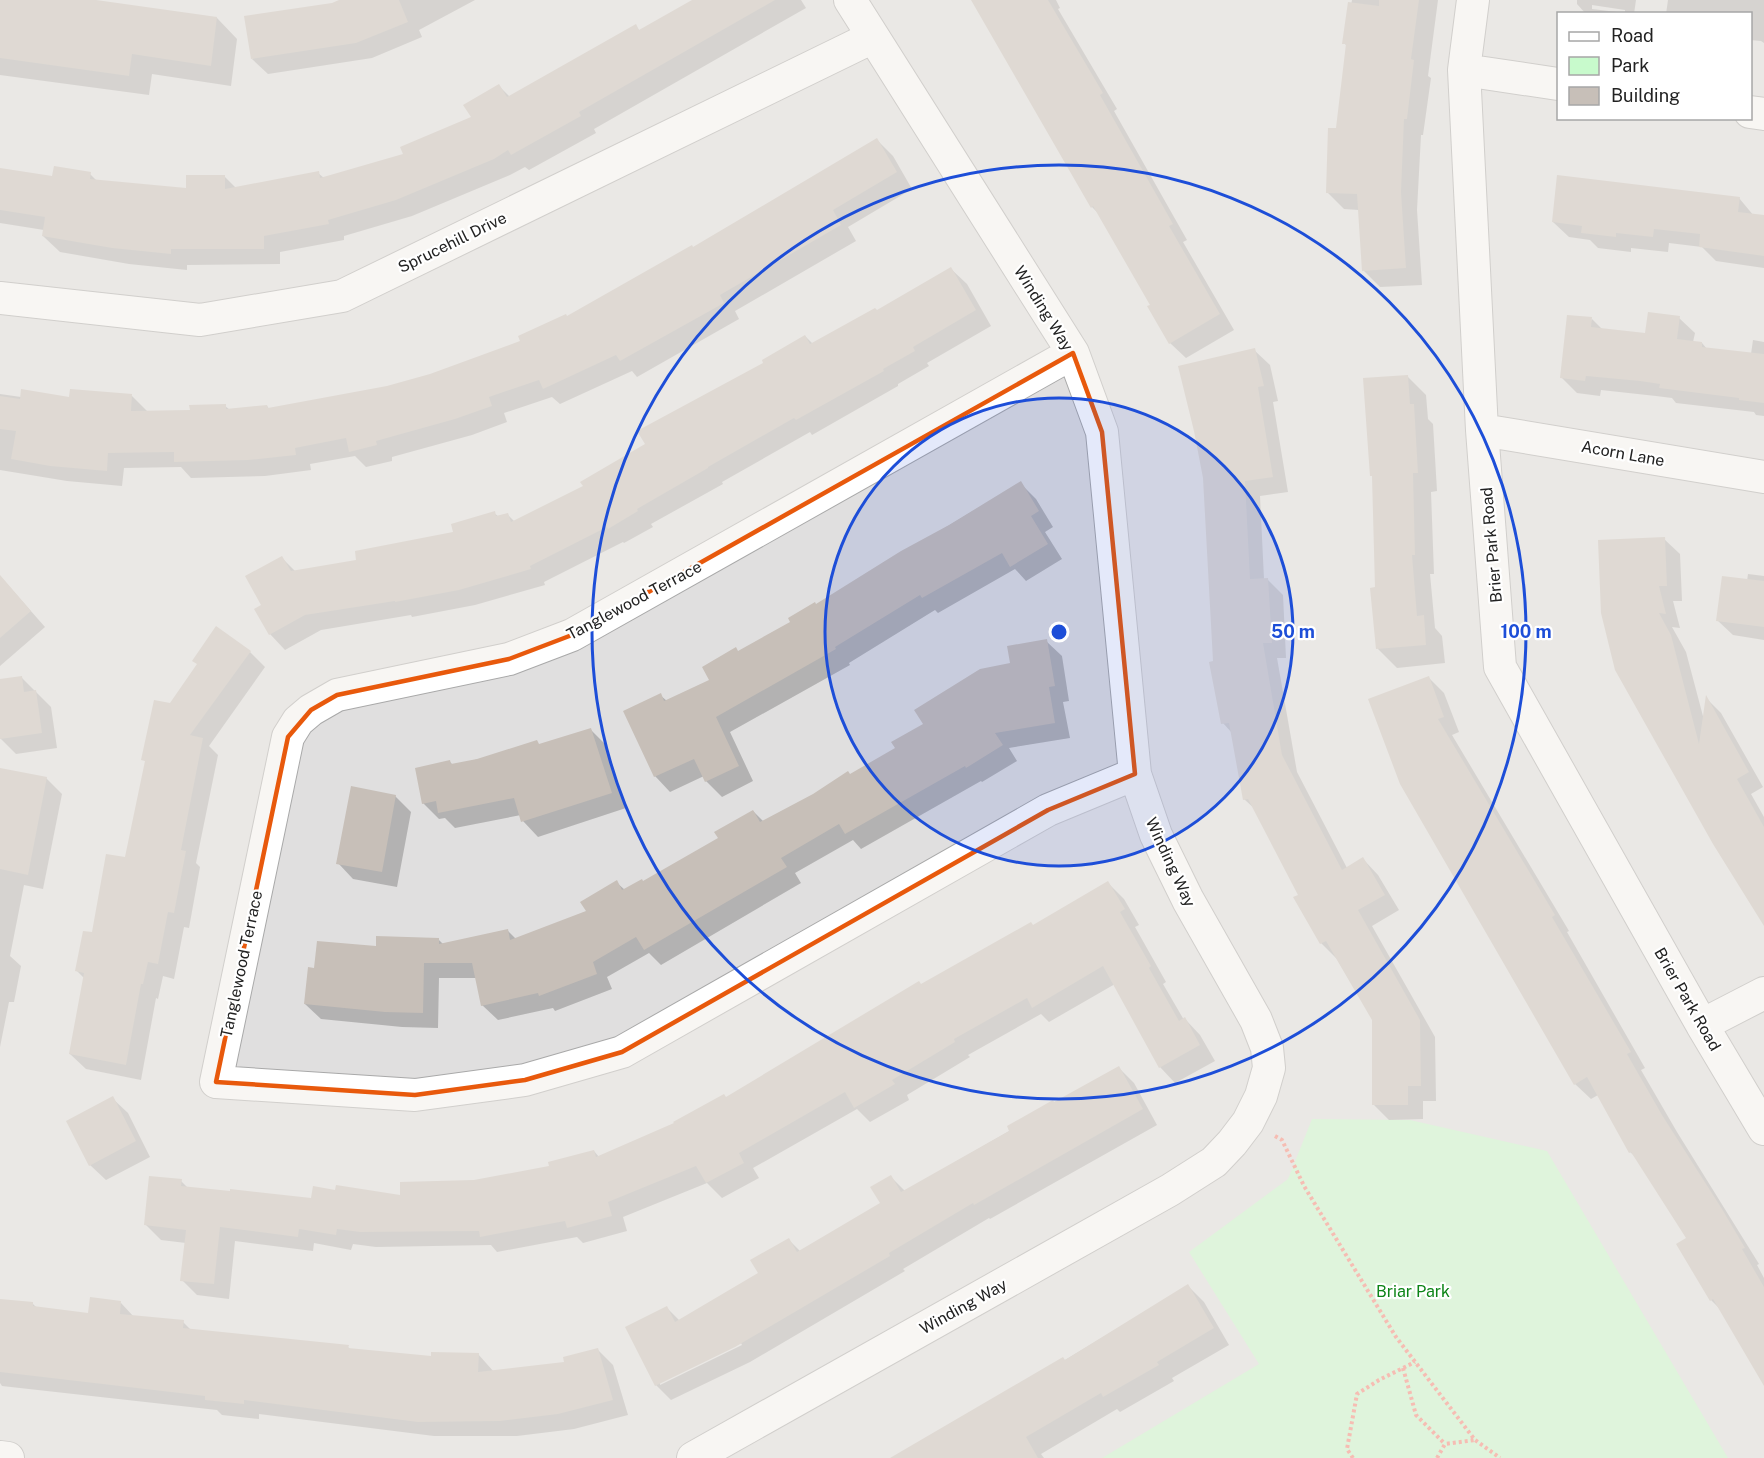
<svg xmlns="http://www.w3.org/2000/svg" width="1764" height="1458" viewBox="0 0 1764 1458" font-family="'Public Sans',sans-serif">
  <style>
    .residential { fill: #e0dfdf; fill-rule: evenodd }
    .park { fill: #c8facc }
    .shadow { fill: #0003; fill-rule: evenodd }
    .building { fill: #c7bfb8 }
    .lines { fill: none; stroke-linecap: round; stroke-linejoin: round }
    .minor-casing { stroke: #a9a9a9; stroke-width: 34 }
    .path { stroke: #fa8072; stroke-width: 4; stroke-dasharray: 3 3; stroke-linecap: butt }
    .minor { stroke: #fff; stroke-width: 32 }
    .marked { fill: none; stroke: #e8590c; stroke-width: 4.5; stroke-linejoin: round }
    .ring { fill: none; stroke: #1d4ed8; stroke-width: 3 }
    .labels { text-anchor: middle; stroke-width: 4.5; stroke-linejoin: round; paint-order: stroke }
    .street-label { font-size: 16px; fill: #222; stroke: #fff }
    .park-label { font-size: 16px; fill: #0c8416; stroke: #fff }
    .centre { fill: #1d4ed8; stroke: #fff; stroke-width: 3 }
    .ring-label { font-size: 18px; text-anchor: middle; font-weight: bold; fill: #1d4ed8; stroke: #fff; stroke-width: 4.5; stroke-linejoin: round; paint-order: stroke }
  </style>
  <rect width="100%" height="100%" fill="#f2efe9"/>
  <!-- residential -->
  <path class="residential" d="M 0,0 L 1764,0 L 1764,1458 L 0,1458 ZM 1558,14 L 1750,14 L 1750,118 L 1558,118 Z"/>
  <!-- park -->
  <path class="park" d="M 1312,1119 L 1410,1120 L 1547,1151 L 1728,1458 L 1102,1458 L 1259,1364 L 1189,1252 L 1288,1179 Z"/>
  <!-- shadow -->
  <path class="shadow" d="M 0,0 L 89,0 L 217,18 L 237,39 L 231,86 L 152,74 L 149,95 L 0,75 Z
    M 343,0 L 475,0 L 419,30 L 422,37 L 372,58 L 268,74 L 252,59 L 332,4 Z
    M 694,0 L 801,0 L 806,8 L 594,129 L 596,133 L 529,170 L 525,167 L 510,175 L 412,216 L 344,236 L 344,240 L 280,252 L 280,264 L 187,265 L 187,270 L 129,264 L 60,252 L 43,236 L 44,230 L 0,223 L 0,170 L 53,178 L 90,174 L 98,182 L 187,190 L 224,176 L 236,188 L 318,173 L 324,178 L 405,155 L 473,118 L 499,86 L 510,97 L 635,26 L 640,31 Z
    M 973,0 L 1056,0 L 1060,8 L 1058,9 L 1117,109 L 1114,111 L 1187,240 L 1183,242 L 1234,330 L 1186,358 L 1170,343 L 1152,305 L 1099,214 L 1092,207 Z
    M 1352,0 L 1438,0 L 1428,76 L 1431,78 L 1423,135 L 1421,135 L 1417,210 L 1422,285 L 1380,287 L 1363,270 L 1359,210 L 1344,209 L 1327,192 L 1337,129 L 1347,46 L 1344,43 Z
    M 1577,0 L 1636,0 L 1634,14 L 1586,14 L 1577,4 ZM 1592,5 L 1625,10 L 1625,13 L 1592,9 Z
    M 1668,0 L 1764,0 L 1764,43 L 1761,41 L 1750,40 L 1750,14 L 1666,14 Z
    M 877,140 L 893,156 L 912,189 L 848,227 L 856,241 L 735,311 L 739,319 L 637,377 L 632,371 L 560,404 L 552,397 L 504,413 L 507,422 L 472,435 L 392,457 L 392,461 L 366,467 L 355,456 L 310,464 L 311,470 L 265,476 L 191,478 L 181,467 L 124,468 L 122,486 L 67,481 L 0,470 L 0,394 L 21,397 L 70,398 L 132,396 L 148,412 L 191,411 L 225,406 L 230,410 L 267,406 L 270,410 L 387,387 L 431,375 L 522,342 L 568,318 L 693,249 Z
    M 1739,198 L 1754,216 L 1764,217 L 1764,268 L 1716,261 L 1702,247 L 1669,243 L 1668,252 L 1631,248 L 1631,252 L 1598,248 L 1590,240 L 1569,237 L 1553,222 Z
    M 951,269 L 967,284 L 991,326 L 927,363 L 929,366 L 898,384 L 898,386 L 812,435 L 810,432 L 722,482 L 723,484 L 651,524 L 653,527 L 624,543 L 623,542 L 544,582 L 545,585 L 475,605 L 412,617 L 411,615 L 321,630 L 285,650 L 270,634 L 263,606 L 282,558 L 296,572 L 358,562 L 455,533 L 494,513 L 499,517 L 508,515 L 515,522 L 585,487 L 805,336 L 813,344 L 877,312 Z
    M 1679,318 L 1695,333 L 1693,342 L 1702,343 L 1707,349 L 1751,354 L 1753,340 L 1764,342 L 1764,416 L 1756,415 L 1754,412 L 1676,403 L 1672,398 L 1656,396 L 1601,390 L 1600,396 L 1577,393 L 1562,378 L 1592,319 L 1603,330 L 1646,335 Z
    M 1254,350 L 1270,365 L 1278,401 L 1273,402 L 1288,492 L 1260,496 L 1264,579 L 1267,579 L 1283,595 L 1286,658 L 1277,658 L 1297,772 L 1347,868 L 1363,859 L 1378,875 L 1399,910 L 1372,926 L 1435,1037 L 1436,1101 L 1423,1101 L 1423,1119 L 1389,1120 L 1374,1105 L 1373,1020 L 1337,959 L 1321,943 L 1295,898 L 1300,895 L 1256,810 L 1244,799 L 1232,733 L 1223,723 L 1215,662 Z
    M 1407,376 L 1426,395 L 1428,419 L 1433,424 L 1437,491 L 1431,492 L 1434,574 L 1430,574 L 1435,628 L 1442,636 L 1445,663 L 1397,668 L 1378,649 L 1377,589 Z
    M 1020,483 L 1036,499 L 1053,527 L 1045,532 L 1062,559 L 1026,581 L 1015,569 L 938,613 L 935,610 L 849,663 L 850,665 L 730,732 L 753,781 L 722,797 L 706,781 L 704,776 L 670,792 L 655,776 L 660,695 L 667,701 L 711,681 L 739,652 L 792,623 L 816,605 Z
    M 1664,539 L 1680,554 L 1682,601 L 1673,601 L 1680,628 L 1672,627 L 1686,652 L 1704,720 L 1707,699 L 1721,713 L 1763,787 L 1751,794 L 1764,817 L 1764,922 L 1617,669 Z
    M 1748,574 L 1764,576 L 1764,640 L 1733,635 L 1717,620 L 1747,581 Z
    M 0,576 L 45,627 L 0,666 Z
    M 1046,641 L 1062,656 L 1069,701 L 1063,702 L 1070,738 L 1009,748 L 1017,761 L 982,782 L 981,781 L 861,849 L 853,840 L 795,873 L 801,883 L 661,965 L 649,953 L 607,977 L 612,989 L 555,1011 L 553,1008 L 498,1020 L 482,1005 L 477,978 L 439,978 L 438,1028 L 402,1027 L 321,1019 L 305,1004 L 315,970 L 378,948 L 438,939 L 443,944 L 508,931 L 516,939 L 588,912 L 616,882 L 625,890 L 644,883 L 720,838 L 753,811 L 764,822 L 897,749 L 925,725 Z
    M 250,652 L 265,667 L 209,746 L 218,755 L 196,863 L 200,867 L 189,928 L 184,927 L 174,979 L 163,976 L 158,999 L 156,998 L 141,1080 L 86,1069 L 70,1054 L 84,978 L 77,971 L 126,859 L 146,762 L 143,759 L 170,705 Z
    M 21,677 L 51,707 L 57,748 L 16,754 L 0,738 L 0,681 Z
    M 1428,677 L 1444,693 L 1459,732 L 1452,735 L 1569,931 L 1567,932 L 1645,1068 L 1641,1070 L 1677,1132 L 1759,1264 L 1757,1265 L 1764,1278 L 1764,1379 L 1721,1310 L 1711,1300 L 1678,1244 L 1688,1239 L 1637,1158 L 1630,1152 L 1598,1095 L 1591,1099 L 1575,1084 L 1401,783 Z
    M 591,730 L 606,745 L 626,808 L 538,837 L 523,821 L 521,815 L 455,828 L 445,818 L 439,819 L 423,803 L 450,762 L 453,765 L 540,745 Z
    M 0,769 L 46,778 L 62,794 L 43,889 L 24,885 L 10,956 L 21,966 L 14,1002 L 9,1002 L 0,1047 Z
    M 395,796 L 411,812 L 397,887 L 353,879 L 338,863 Z
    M 1108,883 L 1124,899 L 1139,925 L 1135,927 L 1166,982 L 1163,984 L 1184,1020 L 1185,1019 L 1200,1035 L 1215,1061 L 1175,1083 L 1160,1067 L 1115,984 L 1049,1022 L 1041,1014 L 968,1055 L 970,1057 L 907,1095 L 909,1100 L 870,1122 L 857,1109 L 753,1168 L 759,1178 L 722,1198 L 707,1183 L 623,1217 L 627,1231 L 583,1243 L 577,1237 L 497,1252 L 491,1245 L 376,1247 L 353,1244 L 351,1250 L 314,1243 L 313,1251 L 235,1241 L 229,1299 L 197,1295 L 182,1280 L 186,1243 L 161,1240 L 145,1224 L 181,1181 L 188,1188 L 313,1200 L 336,1192 L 402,1197 L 551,1167 L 594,1151 L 599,1157 L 676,1124 L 726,1098 L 921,985 L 1033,926 Z
    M 1119,1068 L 1134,1083 L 1157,1125 L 990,1219 L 989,1218 L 903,1269 L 905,1271 L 750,1362 L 671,1400 L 656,1385 L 667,1308 L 680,1321 L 760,1274 L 789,1240 L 800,1251 L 882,1204 L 891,1177 L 905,1191 ZM 741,1343 L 742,1345 L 660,1385 L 660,1382 Z
    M 112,1098 L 128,1113 L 150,1157 L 106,1180 L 90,1165 Z
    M 1188,1286 L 1204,1302 L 1229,1345 L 1172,1378 L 1174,1381 L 1120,1412 L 1117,1409 L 1041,1454 L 1044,1458 L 902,1458 Z
    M 0,1300 L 33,1304 L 37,1308 L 89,1314 L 121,1303 L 134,1317 L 183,1322 L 192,1331 L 348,1347 L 351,1350 L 433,1358 L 478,1354 L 494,1372 L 566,1363 L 597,1349 L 613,1365 L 628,1415 L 574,1429 L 517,1436 L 434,1436 L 259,1414 L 259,1419 L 222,1415 L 217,1410 L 2,1386 L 0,1383 Z"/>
  <!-- building -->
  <path class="building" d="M 0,0 L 96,0 L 217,17 L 211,66 L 132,54 L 129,76 L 0,58 Z
    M 339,0 L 399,0 L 408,22 L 356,43 L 251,59 L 244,16 L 332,3 Z
    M 692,0 L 775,0 L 579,112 L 581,116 L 511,155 L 508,150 L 494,159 L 396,200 L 328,220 L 329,224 L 264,236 L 264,249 L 171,249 L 171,254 L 112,248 L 42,236 L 45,217 L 0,210 L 0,168 L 52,176 L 54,166 L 91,172 L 90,179 L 186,188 L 186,175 L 225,175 L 225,189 L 319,171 L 320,178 L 403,154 L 400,147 L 471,117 L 463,105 L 499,84 L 507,97 L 636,24 L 639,30 Z
    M 971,0 L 1048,0 L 1103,93 L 1100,95 L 1173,224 L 1169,226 L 1220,314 L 1169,344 L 1147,306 L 1150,305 L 1093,206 L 1091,208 Z
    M 1379,0 L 1419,0 L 1411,59 L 1414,60 L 1407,119 L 1404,119 L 1401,192 L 1406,268 L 1362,271 L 1357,194 L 1326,193 L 1328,128 L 1336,128 L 1346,44 L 1342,44 L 1348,2 L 1379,6 Z
    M 877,138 L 897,172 L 833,210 L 841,225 L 720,295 L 724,303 L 620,361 L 616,355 L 543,389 L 539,380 L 489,397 L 492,406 L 455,419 L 376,441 L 377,445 L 349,452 L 346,438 L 295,448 L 296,455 L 248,460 L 174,462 L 174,452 L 108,453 L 107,471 L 50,466 L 11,459 L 16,431 L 0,429 L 0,396 L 20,399 L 21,389 L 69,397 L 70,389 L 132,394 L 131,411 L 190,410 L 189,405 L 226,404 L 226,409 L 267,405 L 268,408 L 387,386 L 430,374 L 520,341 L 518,336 L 566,314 L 567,316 L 692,245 L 693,247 Z
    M 1557,175 L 1740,197 L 1738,212 L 1764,215 L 1764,256 L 1699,247 L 1700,234 L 1654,229 L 1653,237 L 1616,233 L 1616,237 L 1581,233 L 1582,226 L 1552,222 Z
    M 951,267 L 976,310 L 913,347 L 915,351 L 883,369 L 884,371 L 796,420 L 794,418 L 708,467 L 708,468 L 637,509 L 638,511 L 608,529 L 607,527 L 530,566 L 531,569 L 459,590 L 395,602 L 395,601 L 305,615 L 269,635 L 254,609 L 261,605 L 245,576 L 282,556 L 291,571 L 356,560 L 355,551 L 453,532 L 451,524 L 495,511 L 496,516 L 508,513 L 511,522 L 583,486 L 580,482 L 645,444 L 637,431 L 763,363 L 762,360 L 805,335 L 810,344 L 875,308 L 877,310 Z
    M 1648,312 L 1680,316 L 1677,339 L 1702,342 L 1702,347 L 1764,354 L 1764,403 L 1739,400 L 1739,398 L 1659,388 L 1660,384 L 1640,381 L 1586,376 L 1585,381 L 1560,378 L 1567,315 L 1592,317 L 1591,327 L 1645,333 Z
    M 1255,348 L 1264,386 L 1258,387 L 1273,477 L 1245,481 L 1250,579 L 1268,578 L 1272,643 L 1263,643 L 1282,755 L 1342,870 L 1363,857 L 1385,895 L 1358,910 L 1420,1020 L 1421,1086 L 1408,1086 L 1408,1105 L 1372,1105 L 1372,1020 L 1326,941 L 1320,944 L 1293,897 L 1298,895 L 1248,799 L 1243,800 L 1229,723 L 1221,724 L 1209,662 L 1213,661 L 1203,478 L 1194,431 L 1178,366 Z
    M 1408,375 L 1410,404 L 1414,404 L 1418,473 L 1413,473 L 1415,555 L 1412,555 L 1417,616 L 1424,615 L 1426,645 L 1376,649 L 1370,588 L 1375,587 L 1372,476 L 1370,476 L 1363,378 Z
    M 1021,481 L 1039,511 L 1031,516 L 1048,544 L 1010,567 L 1002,553 L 922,598 L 920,595 L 835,647 L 836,649 L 716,717 L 739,766 L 705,782 L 694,759 L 654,777 L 623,711 L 661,693 L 664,701 L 709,680 L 702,667 L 736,647 L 738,651 L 790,622 L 788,618 L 815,602 L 816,604 L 901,551 L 949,525 Z
    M 1665,537 L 1667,586 L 1659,586 L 1666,614 L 1659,613 L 1671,635 L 1699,744 L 1706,695 L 1749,772 L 1737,779 L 1764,827 L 1764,926 L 1713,844 L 1615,670 L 1601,613 L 1598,540 Z
    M 0,575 L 31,611 L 0,638 Z
    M 1722,576 L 1764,581 L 1764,627 L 1716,621 Z
    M 216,626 L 251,651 L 190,735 L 203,738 L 181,850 L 186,851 L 174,913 L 168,912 L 158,964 L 148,962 L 143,984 L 141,984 L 126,1065 L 69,1054 L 84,973 L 75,971 L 83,931 L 92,932 L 106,854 L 125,857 L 145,761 L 141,760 L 154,700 L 170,703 L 197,664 L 192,661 Z
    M 1047,639 L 1055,686 L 1049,687 L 1055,723 L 995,733 L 1003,745 L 966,768 L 965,766 L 845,834 L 839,824 L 781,858 L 787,867 L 644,950 L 636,937 L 593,962 L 597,974 L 539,996 L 538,993 L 481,1006 L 472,963 L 424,963 L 423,1013 L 385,1012 L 304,1004 L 308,967 L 314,968 L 317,941 L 376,946 L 376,936 L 439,938 L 439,944 L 508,929 L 510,940 L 586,911 L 580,902 L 617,880 L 622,890 L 642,879 L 643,881 L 718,838 L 714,832 L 753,810 L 760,822 L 813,794 L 848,771 L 850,774 L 895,748 L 891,742 L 923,724 L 914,710 L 980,669 L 1010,663 L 1007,646 Z
    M 22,676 L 24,692 L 36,690 L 42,733 L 0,739 L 0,679 Z
    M 1429,676 L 1444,717 L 1438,719 L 1555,915 L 1552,917 L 1631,1052 L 1627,1054 L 1662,1115 L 1722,1209 L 1745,1248 L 1742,1249 L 1764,1287 L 1764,1386 L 1713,1299 L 1710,1301 L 1676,1244 L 1686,1238 L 1631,1152 L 1629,1153 L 1587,1077 L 1574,1085 L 1400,784 L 1368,699 Z
    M 591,728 L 612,793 L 521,822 L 514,798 L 438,813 L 436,801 L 422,804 L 415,768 L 450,760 L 451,764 L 477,759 L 537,740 L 539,744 Z
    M 0,768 L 47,777 L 28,875 L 0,869 Z
    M 351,786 L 396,795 L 382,872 L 336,864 Z
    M 1108,881 L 1125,909 L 1120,912 L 1151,966 L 1149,968 L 1179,1021 L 1185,1017 L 1200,1045 L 1159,1068 L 1103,966 L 1032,1008 L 1027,998 L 954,1039 L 955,1042 L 892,1080 L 895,1084 L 854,1108 L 845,1092 L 739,1153 L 744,1163 L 706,1183 L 696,1166 L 608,1202 L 612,1216 L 567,1228 L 565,1221 L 480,1237 L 479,1231 L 360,1232 L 337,1229 L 336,1235 L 299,1229 L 298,1237 L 220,1227 L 214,1284 L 180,1281 L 186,1230 L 144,1225 L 149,1176 L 182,1179 L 181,1186 L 230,1191 L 230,1189 L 311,1198 L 313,1186 L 335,1190 L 336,1185 L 400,1195 L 400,1182 L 474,1180 L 549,1166 L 548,1162 L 594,1150 L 596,1157 L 674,1123 L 673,1122 L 724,1094 L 726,1097 L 919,981 L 921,984 L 1031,922 L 1033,925 Z
    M 1119,1066 L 1143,1109 L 974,1205 L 973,1203 L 889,1253 L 890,1256 L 735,1347 L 655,1386 L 625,1327 L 667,1306 L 675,1322 L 758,1273 L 750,1260 L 789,1238 L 797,1252 L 880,1203 L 870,1187 L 891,1175 L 901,1192 L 1009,1131 L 1007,1126 L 1053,1100 L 1054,1102 Z
    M 113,1096 L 136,1141 L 89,1166 L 66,1121 Z
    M 1188,1284 L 1214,1328 L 1157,1362 L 1159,1365 L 1103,1397 L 1101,1393 L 1026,1437 L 1038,1458 L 890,1458 L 1063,1357 L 1065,1360 Z
    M 90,1297 L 121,1301 L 120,1314 L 184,1320 L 183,1328 L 349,1345 L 348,1348 L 431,1356 L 431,1352 L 479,1353 L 478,1372 L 564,1362 L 563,1357 L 598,1348 L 613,1400 L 558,1414 L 500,1421 L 418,1422 L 244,1400 L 244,1404 L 205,1400 L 205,1396 L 0,1372 L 0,1299 L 33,1302 L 33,1306 L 88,1313 Z"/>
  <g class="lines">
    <!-- minor casing -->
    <g class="minor-casing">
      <path id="minor" d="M 1473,0 L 1464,70 L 1482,430 L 1500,667 L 1702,1025 L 1764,1129
        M 1464,70 L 1558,84
        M 1750,112 L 1764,114
        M 0,298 L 200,320 L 342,296 L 873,37
        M 1073,353 L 572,635 L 509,659 L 337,695 L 311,710 L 298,721 L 288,737 L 216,1082 L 415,1095 L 525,1080 L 622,1052 L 1048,810 L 1135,774
        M 1482,430 L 1764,477
        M 1702,1025 L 1764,993
        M 0,1457 L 8,1458
        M 693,1458 L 1170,1190 L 1214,1162 L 1232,1143 L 1248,1122 L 1261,1096 L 1269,1068 L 1267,1048 L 1256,1020 L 1188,900 L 1156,835 L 1135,774 L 1102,432 L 1073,353 L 850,0"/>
    </g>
    <!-- path -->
    <path class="path" d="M 1275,1136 L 1282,1140 L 1304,1186 L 1396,1337 L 1475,1440 L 1500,1458
      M 1403,1368 L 1416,1415 L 1445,1444
      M 1353,1458 L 1347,1449 L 1357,1394 L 1379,1380 L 1415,1362
      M 1437,1458 L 1445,1444 L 1475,1440"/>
    <!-- minor -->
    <use href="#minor" class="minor"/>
  </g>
  <!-- marked area -->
  <path d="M0 0H1764V1458H0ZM 1073,353 L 1102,432 L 1135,774 L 1048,810 L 622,1052 L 525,1080 L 415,1095 L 216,1082 L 288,737 L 311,710 L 337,695 L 509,659 L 572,635 Z" fill="#f2efe9" fill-opacity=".55" fill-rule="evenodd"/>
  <path class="marked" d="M 1073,353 L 1102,432 L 1135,774 L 1048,810 L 622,1052 L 525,1080 L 415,1095 L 216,1082 L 288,737 L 311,710 L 337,695 L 509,659 L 572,635 Z"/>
  <!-- distance rings -->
  <circle cx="1059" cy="632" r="234" fill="#1d4ed8" fill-opacity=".12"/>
  <g class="ring">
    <circle cx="1059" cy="632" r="234"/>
    <circle cx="1059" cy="632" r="467"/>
  </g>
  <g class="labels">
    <!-- street labels -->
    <g class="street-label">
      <text transform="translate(452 242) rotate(-26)" y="6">Sprucehill Drive</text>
      <text transform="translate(1044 308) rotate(58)" y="6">Winding Way</text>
      <text transform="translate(1623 453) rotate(10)" y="6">Acorn Lane</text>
      <text transform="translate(1491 545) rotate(-95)" y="6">Brier Park Road</text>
      <text transform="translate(634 600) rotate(-28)" y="6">Tanglewood Terrace</text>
      <text transform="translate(1171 862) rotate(65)" y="6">Winding Way</text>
      <text transform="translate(241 964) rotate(-78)" y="6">Tanglewood Terrace</text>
      <text transform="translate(1688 999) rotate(60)" y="6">Brier Park Road</text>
      <text transform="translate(963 1306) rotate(-29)" y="6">Winding Way</text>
    </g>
    <!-- park labels -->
    <g class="park-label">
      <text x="1413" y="1297">Briar Park</text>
    </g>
  </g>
  <circle cx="1059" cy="632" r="9" class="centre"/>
  <g class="ring-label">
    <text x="1293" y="638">50 m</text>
    <text x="1526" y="638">100 m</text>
  </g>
  <!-- legend -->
  <rect x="1557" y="12" width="195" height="108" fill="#ffffff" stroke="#a7a7a7" stroke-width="1.5"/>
  <rect x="1569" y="32" width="30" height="9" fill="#ffffff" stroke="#a7a7a7" stroke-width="1.5"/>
  <text x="1611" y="42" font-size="18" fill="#222222">Road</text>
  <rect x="1569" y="57" width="30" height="18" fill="#c8facc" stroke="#a7a7a7" stroke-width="1.5"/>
  <text x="1611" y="72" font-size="18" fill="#222222">Park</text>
  <rect x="1569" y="87" width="30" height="18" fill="#c7bfb8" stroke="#a7a7a7" stroke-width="1.5"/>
  <text x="1611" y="102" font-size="18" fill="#222222">Building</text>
</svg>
